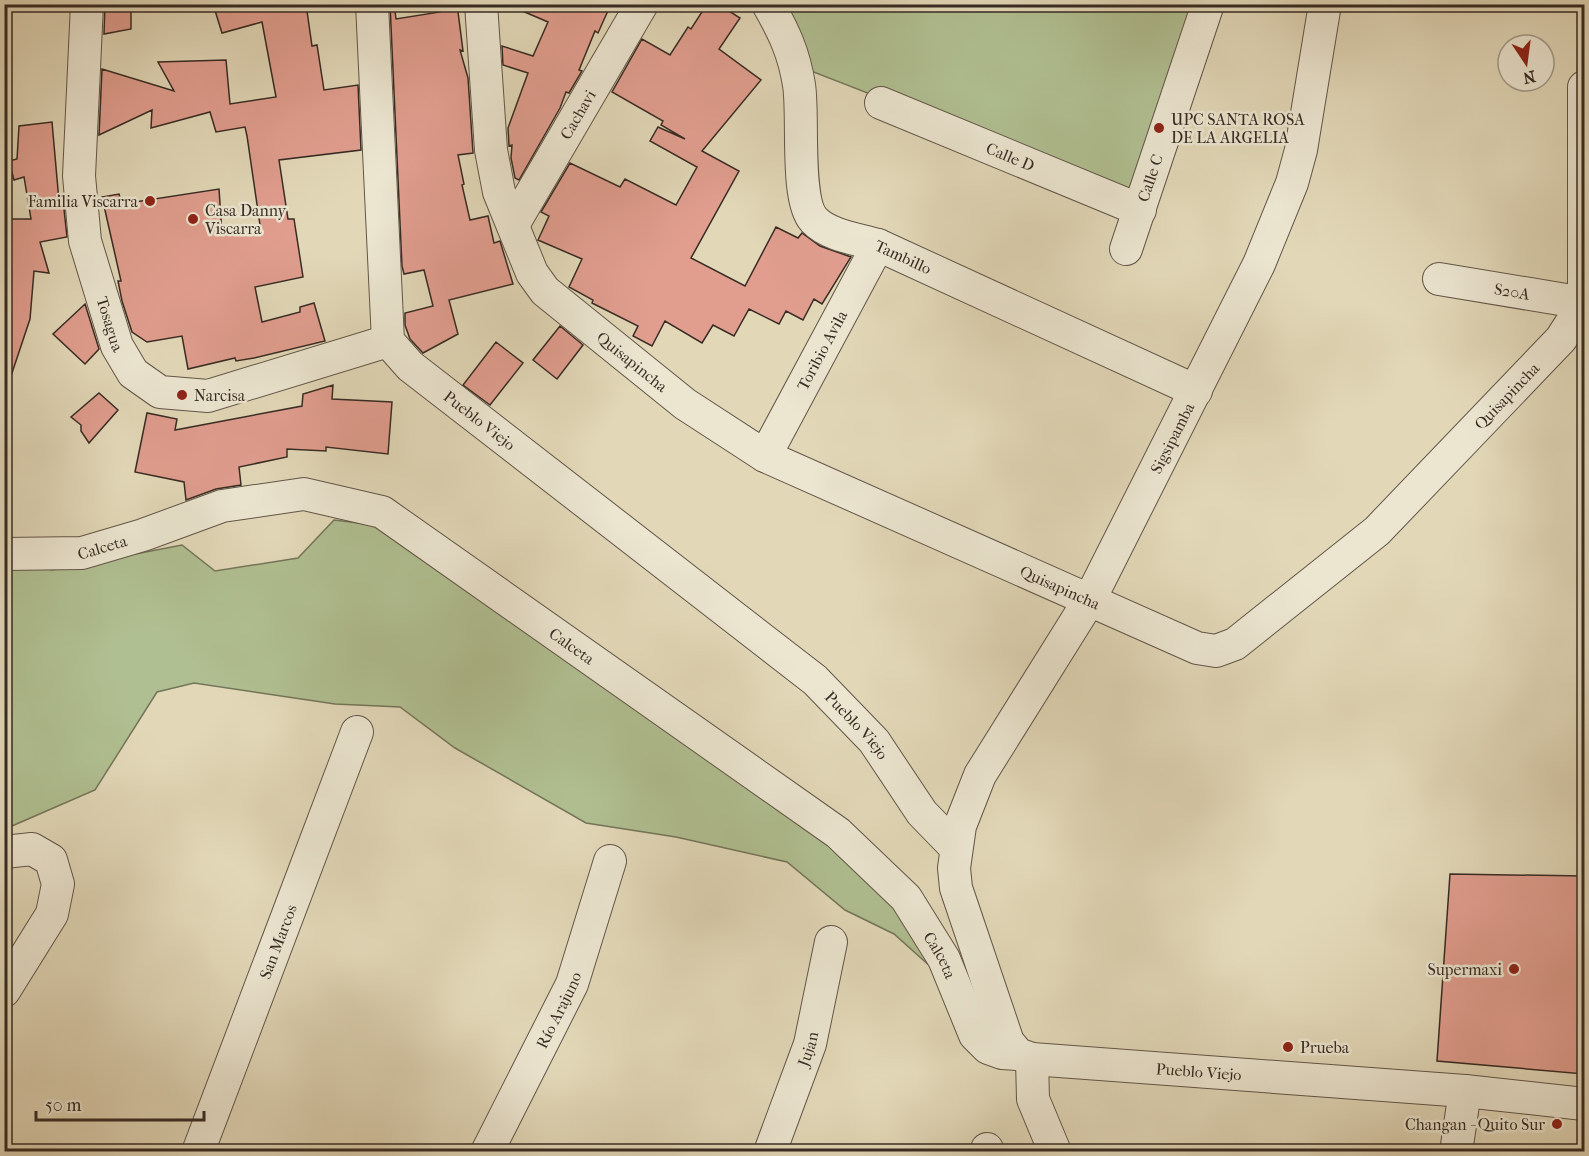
<svg xmlns="http://www.w3.org/2000/svg" width="1589" height="1156" viewBox="0 0 1589 1156" font-family="'IM FELL French Canon',serif">
  <style>
    .green { fill: #b0bf91; stroke: #74755a; stroke-width: 1.5 }
    .building { fill: #e19e8f; stroke: #372b24; stroke-width: 1.5 }
    .lines { fill: none; stroke-linecap: round; stroke-linejoin: round }
    .minor-casing { stroke: #625649; stroke-width: 34 }
    .minor { stroke: #ece6d1; stroke-width: 32 }
    .poi-dot { fill: #8f2418; stroke: #ece6d1; stroke-width: 2 }
    .labels { text-anchor: middle; stroke-width: 5; stroke-linejoin: round; paint-order: stroke }
    .street-label { font-size: 16px; fill: #372b24; stroke: #ece6d1 }
    .poi-label { font-size: 16px; fill: #372b24; stroke: #ece6d1; text-anchor: start }
  </style>
  <rect width="100%" height="100%" fill="#e2d8b8"/>
  <filter id="stains"><feTurbulence type="fractalNoise" baseFrequency=".00333" numOctaves="4"/><feColorMatrix values="0 0 0 0 .2 0 0 0 0 .09 0 0 0 0 .02 0 0 0 .5 -.17"/></filter>
  <radialGradient id="worn" r=".72"><stop offset=".6" stop-color="#630" stop-opacity="0"/><stop offset="1" stop-color="#630" stop-opacity=".3"/></radialGradient>
  <!-- green -->
  <path class="green" d="M 780,5 L 1201,5 L 1134,197 L 811,71 Z
    M 334,520 L 375,525 L 901,896 L 941,976 L 894,934 L 845,910 L 787,862 L 676,837 L 586,823 L 455,748 L 400,707 L 335,704 L 194,683 L 157,692 L 95,790 L 5,829 L 4,557 L 52,570 L 182,545 L 215,571 L 298,558 Z"/>
  <!-- building -->
  <path class="building" d="M 105,4 L 131,4 L 131,29 L 104,34 Z
    M 213,4 L 306,4 L 312,46 L 317,45 L 324,90 L 358,85 L 361,150 L 279,160 L 288,219 L 294,219 L 303,277 L 255,287 L 262,322 L 300,312 L 300,307 L 314,303 L 325,341 L 254,358 L 236,361 L 235,358 L 188,369 L 182,336 L 147,342 L 132,332 L 122,301 L 118,281 L 121,281 L 102,197 L 119,194 L 122,204 L 219,189 L 222,233 L 260,225 L 247,136 L 245,127 L 216,132 L 210,112 L 151,128 L 152,110 L 99,135 L 102,69 L 174,91 L 158,62 L 226,60 L 230,104 L 276,97 L 262,22 L 222,33 Z
    M 390,4 L 394,4 L 396,19 L 440,12 L 438,4 L 457,4 L 463,51 L 460,50 L 468,78 L 473,153 L 458,155 L 464,184 L 462,185 L 470,220 L 488,216 L 494,243 L 500,241 L 513,284 L 449,300 L 458,334 L 423,353 L 410,339 L 405,325 L 405,313 L 433,306 L 424,270 L 404,274 L 402,266 Z
    M 506,4 L 611,4 L 598,33 L 595,31 L 579,70 L 582,71 L 569,93 L 566,92 L 560,108 L 519,180 L 515,178 L 511,158 L 512,145 L 509,146 L 508,128 L 528,73 L 503,65 L 502,46 L 533,56 L 548,22 Z
    M 707,4 L 718,4 L 740,18 L 719,49 L 761,80 L 702,151 L 739,171 L 691,258 L 745,286 L 776,227 L 798,238 L 802,233 L 820,246 L 851,257 L 822,304 L 814,299 L 803,320 L 786,311 L 779,324 L 749,309 L 734,336 L 713,325 L 702,343 L 665,321 L 652,346 L 633,336 L 638,326 L 592,303 L 593,300 L 569,287 L 582,259 L 538,240 L 549,216 L 541,212 L 570,163 L 620,187 L 625,179 L 676,205 L 697,167 L 650,141 L 658,127 L 685,139 L 661,125 L 663,121 L 612,92 L 642,39 L 670,55 L 688,27 L 691,29 Z
    M 52,122 L 59,201 L 63,200 L 67,237 L 40,242 L 49,273 L 34,271 L 30,319 L 8,385 L 4,385 L 4,219 L 31,219 L 24,177 L 14,180 L 9,161 L 17,159 L 19,126 Z
    M 85,304 L 99,349 L 85,364 L 53,334 Z
    M 560,326 L 583,345 L 557,379 L 533,360 Z
    M 496,342 L 523,363 L 490,405 L 463,385 Z
    M 333,385 L 332,399 L 392,402 L 388,454 L 326,447 L 326,451 L 287,449 L 287,457 L 239,467 L 241,485 L 216,489 L 186,500 L 184,482 L 135,472 L 147,413 L 177,419 L 175,430 L 302,406 L 303,394 Z
    M 99,393 L 118,410 L 89,443 L 81,431 L 81,425 L 71,417 Z
    M 1450,874 L 1584,876 L 1584,1074 L 1437,1061 Z"/>
  <g class="lines">
    <!-- minor casing -->
    <g class="minor-casing">
      <g id="minor">
        <path id="s1" d="M 87,4 L 79,176 L 85,241 L 117,346 L 133,373 L 160,392 L 208,396 L 388,341"/>
        <path id="s2" d="M 372,4 L 388,341 L 410,366 L 815,680 L 874,741 L 922,813 L 955,847"/>
        <path id="s3" d="M 481,4 L 491,150 L 499,192 L 532,273 L 545,291 L 685,404 L 765,456 L 1197,648 L 1216,651 L 1235,644 L 1377,531 L 1561,339 L 1584,303 L 1584,87"/>
        <path id="s4" d="M 768,4 C 784,32 794,53 799,85 C 804,115 795,200 814,220 C 829,236 858,239 878,245 L 1196,391"/>
        <path id="s5" d="M 1325,4 L 1301,150 L 1292,183 L 1259,264 L 1090,599 L 980,775 L 960,826 L 954,868 L 956,888 L 1008,1042 L 1018,1054 L 1032,1059 L 1465,1091 L 1584,1104"/>
        <path id="s6" d="M 881,103 L 1140,210"/>
        <path id="s7" d="M 513,225 L 642,4"/>
        <path id="s8" d="M 1126,249 L 1208,4"/>
        <path id="s9" d="M 1439,279 L 1584,303"/>
        <path id="s10" d="M 765,456 L 878,245"/>
        <path id="s11" d="M 4,554 L 82,553 L 143,535 L 222,506 L 304,494 L 382,512 L 838,833 L 906,898 L 944,959 L 975,1035 L 988,1048 L 1002,1053 L 1018,1054"/>
        <path d="M 4,852 L 32,849 L 51,860 L 58,884 L 52,914 L 4,991"/>
        <path d="M 1032,1059 L 1033,1099 L 1055,1152"/>
        <path id="s12" d="M 198,1152 L 357,732"/>
        <path id="s13" d="M 487,1152 L 572,984 L 610,861"/>
        <path id="s14" d="M 770,1152 L 810,1044 L 831,942"/>
        <path d="M 986,1152 L 987,1149"/>
        <path d="M 1456,1152 L 1465,1091"/>
      </g>
    </g>
    <!-- minor -->
    <use href="#minor" class="minor"/>
  </g>
  <!-- markers -->
  <g class="poi-dot">
    <circle cx="1159" cy="128" r="6"/>
    <circle cx="150" cy="201" r="6"/>
    <circle cx="193" cy="219" r="6"/>
    <circle cx="182" cy="395" r="6"/>
    <circle cx="1514" cy="969" r="6"/>
    <circle cx="1288" cy="1047" r="6"/>
    <circle cx="1557" cy="1124" r="6"/>
  </g>
  <g class="labels">
    <!-- street labels -->
    <g class="street-label">
      <text dy="6" stroke="none"><textPath href="#s7" startOffset="128">Cachavi</textPath></text>
      <text dy="6" stroke="none"><textPath href="#s6" startOffset="140">Calle D</textPath></text>
      <text dy="6" stroke="none"><textPath href="#s8" startOffset="75">Calle C</textPath></text>
      <text dy="6" stroke="none"><textPath href="#s4" startOffset="322">Tambillo</textPath></text>
      <text dy="6" stroke="none"><textPath href="#s9" startOffset="74">S20A</textPath></text>
      <text dy="6" stroke="none"><textPath href="#s1" startOffset="324">Tosagua</textPath></text>
      <text dy="6" stroke="none"><textPath href="#s10" startOffset="120">Toribio Avila</textPath></text>
      <text dy="6" stroke="none"><textPath href="#s3" startOffset="411">Quisapincha</textPath></text>
      <text dy="6" stroke="none"><textPath href="#s3" startOffset="1455">Quisapincha</textPath></text>
      <text dy="6" stroke="none"><textPath href="#s2" startOffset="459">Pueblo Viejo</textPath></text>
      <text transform="translate(1172 438) rotate(-63)" y="6">Sigsipamba</text>
      <text dy="6" stroke="none"><textPath href="#s11" startOffset="99">Calceta</textPath></text>
      <text dy="6" stroke="none"><textPath href="#s3" startOffset="897">Quisapincha</textPath></text>
      <text dy="6" stroke="none"><textPath href="#s11" startOffset="621">Calceta</textPath></text>
      <text dy="6" stroke="none"><textPath href="#s2" startOffset="945">Pueblo Viejo</textPath></text>
      <text dy="6" stroke="none"><textPath href="#s12" startOffset="225">San Marcos</textPath></text>
      <text dy="6" stroke="none"><textPath href="#s11" startOffset="1107">Calceta</textPath></text>
      <text dy="6" stroke="none"><textPath href="#s13" startOffset="159">Río Arajuno</textPath></text>
      <text dy="6" stroke="none"><textPath href="#s14" startOffset="110">Jujan</textPath></text>
      <text dy="6" stroke="none"><textPath href="#s5" startOffset="1330">Pueblo Viejo</textPath></text>
    </g>
    <!-- poi labels -->
    <g class="poi-label">
      <text x="1171" y="125">UPC SANTA ROSA<tspan x="1171" dy="18">DE LA ARGELIA</tspan></text>
      <text x="138" y="207" text-anchor="end">Familia Viscarra</text>
      <text x="205" y="216">Casa Danny<tspan x="205" dy="18">Viscarra</tspan></text>
      <text x="194" y="401">Narcisa</text>
      <text x="1502" y="975" text-anchor="end">Supermaxi</text>
      <text x="1300" y="1053">Prueba</text>
      <text x="1545" y="1130" text-anchor="end">Changan - Quito Sur</text>
    </g>
  </g>
  <!-- margin -->
  <rect width="1589" height="1156" fill="none" stroke="#e2d8b8" stroke-width="24"/>
  <rect x="6" y="6" width="1577" height="1144" fill="none" stroke="#372b24" stroke-width="3"/>
  <rect x="12" y="12" width="1565" height="1132" fill="none" stroke="#372b24" stroke-width="1.5"/>
  <!-- north arrow -->
  <g transform="translate(1526 63) rotate(167)"><circle r="28" fill="#ece6d1" stroke="#a49b8c" stroke-width="1.5"/>
  <path d="M0-4.5L10 22L0 15L-10 22Z" fill="#8f2418"/>
  <text y="-9" font-size="16" font-weight="bold" text-anchor="middle" fill="#372b24">N</text>
  </g>
  <!-- scale -->
  <path d="M36 1111v9h168v-9" fill="none" stroke="#372b24" stroke-width="3"/>
  <text x="45" y="1111" font-size="18" fill="#372b24" stroke="#ece6d1" stroke-width="4.5" paint-order="stroke">50 m</text>
  <rect width="100%" height="100%" filter="url(#stains)"/>
  <rect width="100%" height="100%" fill="url(#worn)"/>
</svg>
